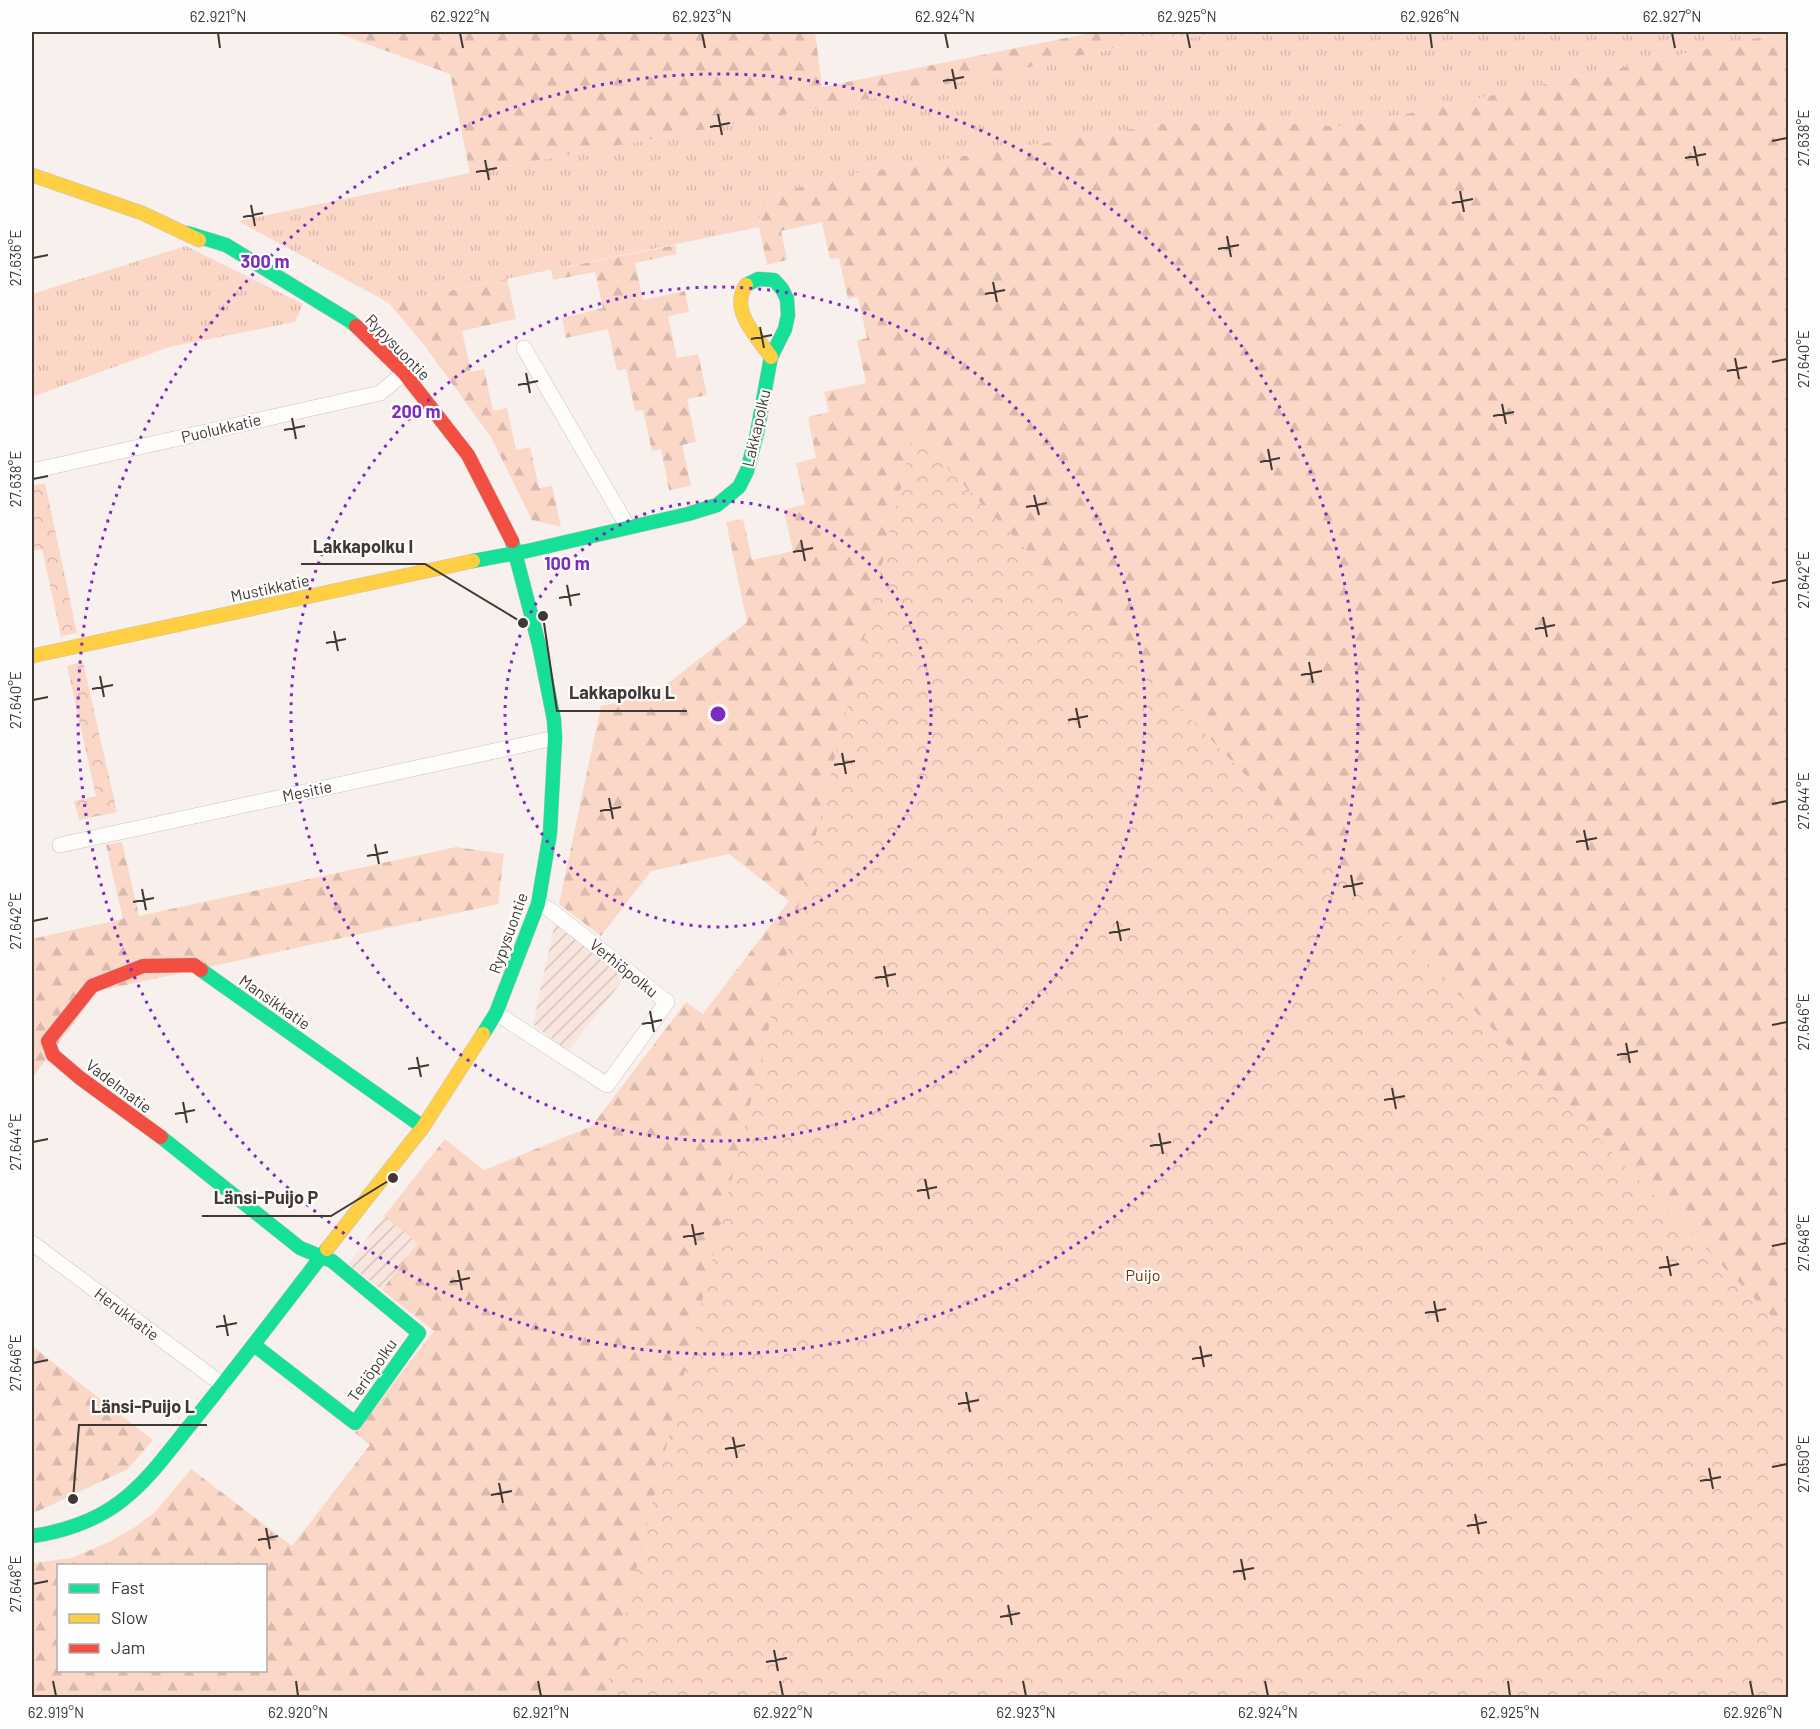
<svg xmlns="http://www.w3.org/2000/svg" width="1820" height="1729" viewBox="0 0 1820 1729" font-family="Barlow,sans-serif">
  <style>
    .industrial { fill: url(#industrial-furrows) }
    .grass { fill: url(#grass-tufts) }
    .forest { fill: url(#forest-firs); fill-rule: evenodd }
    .park { fill: url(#park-crowns) }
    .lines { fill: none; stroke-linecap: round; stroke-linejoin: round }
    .street-casing { stroke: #cbc3c0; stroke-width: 16 }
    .fast-casing { stroke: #cbc3c0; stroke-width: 15 }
    .slow-casing { stroke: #cbc3c0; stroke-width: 15 }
    .jam-casing { stroke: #cbc3c0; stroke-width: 15 }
    .street { stroke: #fefdfc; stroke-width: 15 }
    .fast { stroke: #16e098; stroke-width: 14 }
    .slow { stroke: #ffcf43; stroke-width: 14 }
    .jam { stroke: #f24e42; stroke-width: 14 }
    .ticks { fill: none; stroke: #413733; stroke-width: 2 }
    .ring { fill: none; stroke: #7b2cbf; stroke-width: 3; stroke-dasharray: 3 6 }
    .labels { text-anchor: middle; stroke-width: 4.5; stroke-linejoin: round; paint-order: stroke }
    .street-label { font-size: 16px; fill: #413733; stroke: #fefefe }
    .park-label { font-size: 16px; fill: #752c02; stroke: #fefefe }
    .centre { fill: #7b2cbf; stroke: #fefefe; stroke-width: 3 }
    .ring-label { font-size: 18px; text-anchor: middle; font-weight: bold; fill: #7b2cbf; stroke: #fefefe; stroke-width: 4.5; stroke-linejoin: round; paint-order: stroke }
    .leader { fill: none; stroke: #413733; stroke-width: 2 }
    .callout-dot { fill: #413733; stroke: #fefefe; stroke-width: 2 }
    .callout-label { font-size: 18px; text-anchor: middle; font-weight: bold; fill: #413733; stroke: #fefefe; stroke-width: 4.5; stroke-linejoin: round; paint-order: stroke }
    .neatline { fill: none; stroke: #413733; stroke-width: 2 }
    .ticks-label { font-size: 15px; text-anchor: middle; fill: #413733 }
  </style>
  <defs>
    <pattern id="industrial-furrows" width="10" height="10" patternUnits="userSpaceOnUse" patternTransform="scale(1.5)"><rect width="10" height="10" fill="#f7e5de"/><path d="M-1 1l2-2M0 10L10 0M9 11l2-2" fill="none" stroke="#d5c5bf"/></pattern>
    <pattern id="grass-tufts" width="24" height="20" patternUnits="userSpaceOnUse" patternTransform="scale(1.5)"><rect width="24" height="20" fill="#fbd7c8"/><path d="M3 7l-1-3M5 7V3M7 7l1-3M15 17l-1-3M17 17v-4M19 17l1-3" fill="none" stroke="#d8b9ac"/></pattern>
    <pattern id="forest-firs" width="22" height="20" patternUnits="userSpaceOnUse" patternTransform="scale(1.5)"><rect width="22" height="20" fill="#fbd7c8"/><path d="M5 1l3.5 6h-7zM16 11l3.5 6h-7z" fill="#d8b9ac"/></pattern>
    <pattern id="park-crowns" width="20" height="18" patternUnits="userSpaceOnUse" patternTransform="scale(1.5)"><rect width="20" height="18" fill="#fbd7c8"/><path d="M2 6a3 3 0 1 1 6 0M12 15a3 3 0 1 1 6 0" fill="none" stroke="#d8b9ac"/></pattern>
  </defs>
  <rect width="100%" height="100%" fill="#f8f0ec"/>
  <!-- industrial -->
  <path class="industrial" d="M 555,922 L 626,976 L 568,1051 L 533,1024 Z
    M 384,1216 L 419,1243 L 382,1290 L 348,1264 Z"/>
  <!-- grass -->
  <path class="grass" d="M 1227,32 L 1785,32 L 1346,127 L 1272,122 L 1163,124 L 858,173 L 761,197 L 759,227 L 389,303 L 238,221 L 470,173 L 980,78 L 1129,45 Z
    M 186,246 L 303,304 L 295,322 L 169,347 L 32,397 L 32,294 Z"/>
  <!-- forest -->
  <path class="forest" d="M 334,32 L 815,32 L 822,87 L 1096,32 L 1118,32 L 1129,45 L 980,78 L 470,173 L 450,74 Z
    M 1785,32 L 1788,32 L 1788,1697 L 32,1697 L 32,1563 L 72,1558 L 111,1541 L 135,1527 L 155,1512 L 191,1469 L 292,1546 L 370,1445 L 355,1433 L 434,1331 L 382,1290 L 418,1243 L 384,1216 L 445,1139 L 484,1170 L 592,1126 L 686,1002 L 703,1014 L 789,901 L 729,854 L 651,871 L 601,936 L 559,904 L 601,706 L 654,694 L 747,622 L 726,522 L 743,519 L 752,560 L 793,551 L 784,510 L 805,504 L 796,463 L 816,458 L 808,417 L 829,412 L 824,392 L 866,383 L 857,341 L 867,338 L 858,297 L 848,299 L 839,258 L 830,259 L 822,222 L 781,231 L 787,260 L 767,265 L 759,227 L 761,197 L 858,173 L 1163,124 L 1272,122 L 1346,127 ZM 58,1566 L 266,1566 L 266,1670 L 58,1670 Z
    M 675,245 L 677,254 L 635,263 L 643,300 L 685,291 L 689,312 L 668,316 L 677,358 L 698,354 L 707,395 L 687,399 L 696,442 L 682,445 L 691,486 L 669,490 L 661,449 L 652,451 L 643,410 L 635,411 L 626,369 L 617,371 L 608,329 L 566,338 L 562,318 L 603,308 L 595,272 L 553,280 L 551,270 Z
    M 507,279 L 516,319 L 462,331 L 471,372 L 484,369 L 493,411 L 507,408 L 516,450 L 530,447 L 539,488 L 552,486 L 561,527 L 532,520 L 491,437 L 424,345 L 389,303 Z
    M 122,842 L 139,916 L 456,847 L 504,854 L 498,904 L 98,991 L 32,1078 L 32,939 L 123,919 L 106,845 Z
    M 32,1346 L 153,1440 L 128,1469 L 32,1514 Z"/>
  <!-- park -->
  <path class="park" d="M 1118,32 L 1227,32 L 1129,45 Z
    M 914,434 L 1788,1333 L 1788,1697 L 605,1697 Z
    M 45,483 L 77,633 L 61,636 L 42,549 L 32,551 L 32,486 Z
    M 83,662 L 117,812 L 79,820 L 74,801 L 96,796 L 67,666 Z"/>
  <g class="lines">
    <!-- street casing -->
    <g class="street-casing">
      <path id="street" d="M 524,348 L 628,527
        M 32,471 L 380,393 L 404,373
        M 60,845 L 555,738
        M 496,1013 L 607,1085 L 667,1002 L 549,909 L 538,904
        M 32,1243 L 223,1385"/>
    </g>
    <!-- fast casing -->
    <g class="fast-casing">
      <path id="fast" d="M 187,233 L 226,245 L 350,321 L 356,326
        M 473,561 L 527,551 L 688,514 L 717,505 L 739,487 L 747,471 L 757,433 L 771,357 L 785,329 L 788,315 L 787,299 L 782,289 L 774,280 L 758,279 L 746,285
        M 201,970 L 423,1127
        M 483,1034 L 496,1013 L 538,904 L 550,833 L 555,738 L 554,720 L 539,645 L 512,541
        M 161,1137 L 300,1248 L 332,1261 L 419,1333 L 355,1423 L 254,1345
        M 32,1536 C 62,1532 95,1521 120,1502 C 148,1481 168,1452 190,1425 C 237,1367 282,1308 327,1249"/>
    </g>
    <!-- slow casing -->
    <g class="slow-casing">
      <path id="slow" d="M 32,175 L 142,213 L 199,240
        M 746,285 C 729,310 757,337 771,357
        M 32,656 L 473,561
        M 327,1249 L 423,1127 L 483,1034"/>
    </g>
    <!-- jam casing -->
    <g class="jam-casing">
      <path id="jam" d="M 356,326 L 404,373 L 468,455 L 512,541
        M 161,1137 L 80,1078 L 53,1055 L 48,1041 L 92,986 L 143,966 L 194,965 L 201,970"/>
    </g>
    <!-- street -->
    <use href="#street" class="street"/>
    <!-- fast -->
    <use href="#fast" class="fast"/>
    <!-- slow -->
    <use href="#slow" class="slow"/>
    <!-- jam -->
    <use href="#jam" class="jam"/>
  </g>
  <!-- ticks -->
  <path class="ticks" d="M 218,33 L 220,48M 460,33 L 463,48M 702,33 L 705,48M 945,33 L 948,48M 1187,33 L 1190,48M 1430,33 L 1432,48M 1672,33 L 1675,48M 952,69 L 956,89M 943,81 L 964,77M 718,114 L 722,135M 710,127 L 730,123M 1772,141 L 1787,138M 1694,146 L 1698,166M 1685,158 L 1706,154M 485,160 L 489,180M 476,172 L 497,168M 1460,191 L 1464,212M 1452,203 L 1473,199M 251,205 L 255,226M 243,217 L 263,213M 1227,236 L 1231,257M 1218,249 L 1239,245M 33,258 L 48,255M 993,282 L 997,302M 985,294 L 1005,290M 760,327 L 764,348M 751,339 L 772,335M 1735,358 L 1739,379M 1772,362 L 1787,359M 1727,371 L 1747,367M 526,373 L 530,393M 518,385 L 538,381M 1502,404 L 1506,424M 1493,416 L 1514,412M 292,418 L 296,439M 284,430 L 305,426M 1268,449 L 1272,470M 1260,462 L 1280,458M 33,479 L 48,476M 1034,495 L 1039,515M 1026,507 L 1047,503M 801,540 L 805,561M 793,552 L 813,548M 1772,583 L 1787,580M 567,585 L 571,606M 559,598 L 580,594M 1543,617 L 1547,637M 1535,629 L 1555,625M 334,631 L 338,651M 326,643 L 346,639M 1309,662 L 1313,683M 1301,675 L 1322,671M 100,676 L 104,697M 92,689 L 113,685M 33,700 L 48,697M 1076,708 L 1080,728M 1068,720 L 1088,716M 842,753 L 846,774M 834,765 L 855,761M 609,798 L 613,819M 1772,804 L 1787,801M 600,811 L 621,807M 1584,830 L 1588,850M 1576,842 L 1597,838M 375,844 L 379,864M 367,856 L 388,852M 1351,875 L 1355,896M 1343,887 L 1363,883M 142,889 L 146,910M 133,902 L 154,898M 33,921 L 48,918M 1117,921 L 1121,941M 1109,933 L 1130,929M 884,966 L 888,987M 875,978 L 896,974M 650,1011 L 654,1032M 642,1024 L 662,1020M 1772,1025 L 1787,1022M 1626,1043 L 1630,1063M 1617,1055 L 1638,1051M 417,1057 L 421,1077M 408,1069 L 429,1065M 1392,1088 L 1396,1109M 1384,1100 L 1405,1096M 183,1102 L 187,1123M 175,1114 L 195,1110M 1159,1133 L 1163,1154M 33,1142 L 48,1139M 1150,1146 L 1171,1142M 925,1179 L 929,1199M 917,1191 L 937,1187M 692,1224 L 696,1245M 683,1237 L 704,1233M 1772,1246 L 1787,1243M 1667,1256 L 1671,1276M 1659,1268 L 1679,1264M 458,1270 L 462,1290M 450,1282 L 470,1278M 1434,1301 L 1438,1322M 1425,1313 L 1446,1309M 224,1315 L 228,1336M 216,1327 L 237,1323M 1200,1346 L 1204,1367M 1192,1359 L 1212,1355M 33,1363 L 48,1360M 966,1392 L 970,1412M 958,1404 L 979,1400M 733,1437 L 737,1458M 725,1449 L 745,1445M 1772,1467 L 1787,1464M 1709,1468 L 1713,1489M 1700,1481 L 1721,1477M 499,1483 L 503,1503M 491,1495 L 512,1491M 1475,1514 L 1479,1534M 1467,1526 L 1487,1522M 266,1528 L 270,1549M 258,1540 L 278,1536M 1241,1559 L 1245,1580M 1233,1572 L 1254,1568M 33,1584 L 48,1581M 1008,1605 L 1012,1625M 1000,1617 L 1020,1613M 774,1650 L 778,1671M 766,1662 L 787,1658M 53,1681 L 56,1696M 296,1681 L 298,1696M 538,1681 L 541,1696M 780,1681 L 783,1696M 1023,1681 L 1026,1696M 1265,1681 L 1268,1696M 1508,1681 L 1510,1696M 1750,1681 L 1753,1696"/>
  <!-- distance rings -->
  <g class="ring">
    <circle cx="718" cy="714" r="213"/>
    <circle cx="718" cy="714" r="427"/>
    <circle cx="718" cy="714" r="640"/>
  </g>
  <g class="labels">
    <!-- street labels -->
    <g class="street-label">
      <text transform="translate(398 347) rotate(46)" y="6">Rypysuontie</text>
      <text transform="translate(221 428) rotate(-13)" y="6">Puolukkatie</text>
      <text transform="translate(756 428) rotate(-77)" y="6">Lakkapolku</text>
      <text transform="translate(270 588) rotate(-12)" y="6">Mustikkatie</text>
      <text transform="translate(307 791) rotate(-12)" y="6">Mesitie</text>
      <text transform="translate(508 933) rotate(-70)" y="6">Rypysuontie</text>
      <text transform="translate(624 968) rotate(39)" y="6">Verhiöpolku</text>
      <text transform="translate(275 1002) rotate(35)" y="6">Mansikkatie</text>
      <text transform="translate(119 1086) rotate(37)" y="6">Vadelmatie</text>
      <text transform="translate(127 1314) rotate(37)" y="6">Herukkatie</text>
      <text transform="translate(372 1370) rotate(-55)" y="6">Teriöpolku</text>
    </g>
    <!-- park labels -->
    <g class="park-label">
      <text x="1143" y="1281">Puijo</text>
    </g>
  </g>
  <circle cx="718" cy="714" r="9" class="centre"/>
  <g class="ring-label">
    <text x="265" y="268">300 m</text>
    <text x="416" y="418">200 m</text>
    <text x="567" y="570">100 m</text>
  </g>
  <!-- callouts -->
  <path class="leader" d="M523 623L425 564H301M543 616L557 711H687M393 1178L331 1216H202M73 1499L79 1425H207"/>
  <g class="callout-dot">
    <circle cx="523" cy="623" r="6"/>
    <circle cx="543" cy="616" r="6"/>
    <circle cx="393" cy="1178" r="6"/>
    <circle cx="73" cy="1499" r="6"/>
  </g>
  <g class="callout-label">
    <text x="363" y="553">Lakkapolku I</text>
    <text x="622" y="699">Lakkapolku L</text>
    <text x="266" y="1204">Länsi-Puijo P</text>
    <text x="143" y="1413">Länsi-Puijo L</text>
  </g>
  <!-- border -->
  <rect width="1820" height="1729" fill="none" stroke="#fefefe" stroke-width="66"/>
  <!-- legend -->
  <rect x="57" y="1564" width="210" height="108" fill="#fefefe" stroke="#b2aead" stroke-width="1.5"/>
  <rect x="69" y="1584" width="30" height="9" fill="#16e098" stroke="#b2aead" stroke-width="1.5"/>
  <text x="111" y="1594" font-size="18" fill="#413733">Fast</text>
  <rect x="69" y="1614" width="30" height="9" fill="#ffcf43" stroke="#b2aead" stroke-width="1.5"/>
  <text x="111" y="1624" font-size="18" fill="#413733">Slow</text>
  <rect x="69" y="1644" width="30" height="9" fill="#f24e42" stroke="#b2aead" stroke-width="1.5"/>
  <text x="111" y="1654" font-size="18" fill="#413733">Jam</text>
  <rect x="33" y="33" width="1754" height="1663" class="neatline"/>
  <g class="ticks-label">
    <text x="218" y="22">62.921°N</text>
    <text x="460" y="22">62.922°N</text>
    <text x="702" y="22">62.923°N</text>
    <text x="945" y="22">62.924°N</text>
    <text x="1187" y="22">62.925°N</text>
    <text x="1430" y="22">62.926°N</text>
    <text x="1672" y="22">62.927°N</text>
    <text transform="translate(1804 138) rotate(-90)" y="5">27.638°E</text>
    <text transform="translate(16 258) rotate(-90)" y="5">27.636°E</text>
    <text transform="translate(1804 359) rotate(-90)" y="5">27.640°E</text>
    <text transform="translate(16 479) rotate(-90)" y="5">27.638°E</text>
    <text transform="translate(1804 580) rotate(-90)" y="5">27.642°E</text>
    <text transform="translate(16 700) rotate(-90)" y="5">27.640°E</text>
    <text transform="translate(1804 801) rotate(-90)" y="5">27.644°E</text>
    <text transform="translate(16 921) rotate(-90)" y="5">27.642°E</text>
    <text transform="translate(1804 1022) rotate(-90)" y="5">27.646°E</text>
    <text transform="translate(16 1142) rotate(-90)" y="5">27.644°E</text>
    <text transform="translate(1804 1243) rotate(-90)" y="5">27.648°E</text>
    <text transform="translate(16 1363) rotate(-90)" y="5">27.646°E</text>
    <text transform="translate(1804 1464) rotate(-90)" y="5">27.650°E</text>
    <text transform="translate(16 1584) rotate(-90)" y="5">27.648°E</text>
    <text x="56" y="1718">62.919°N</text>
    <text x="298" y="1718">62.920°N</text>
    <text x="541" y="1718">62.921°N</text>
    <text x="783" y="1718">62.922°N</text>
    <text x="1026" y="1718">62.923°N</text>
    <text x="1268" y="1718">62.924°N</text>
    <text x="1510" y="1718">62.925°N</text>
    <text x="1753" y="1718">62.926°N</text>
  </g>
</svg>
